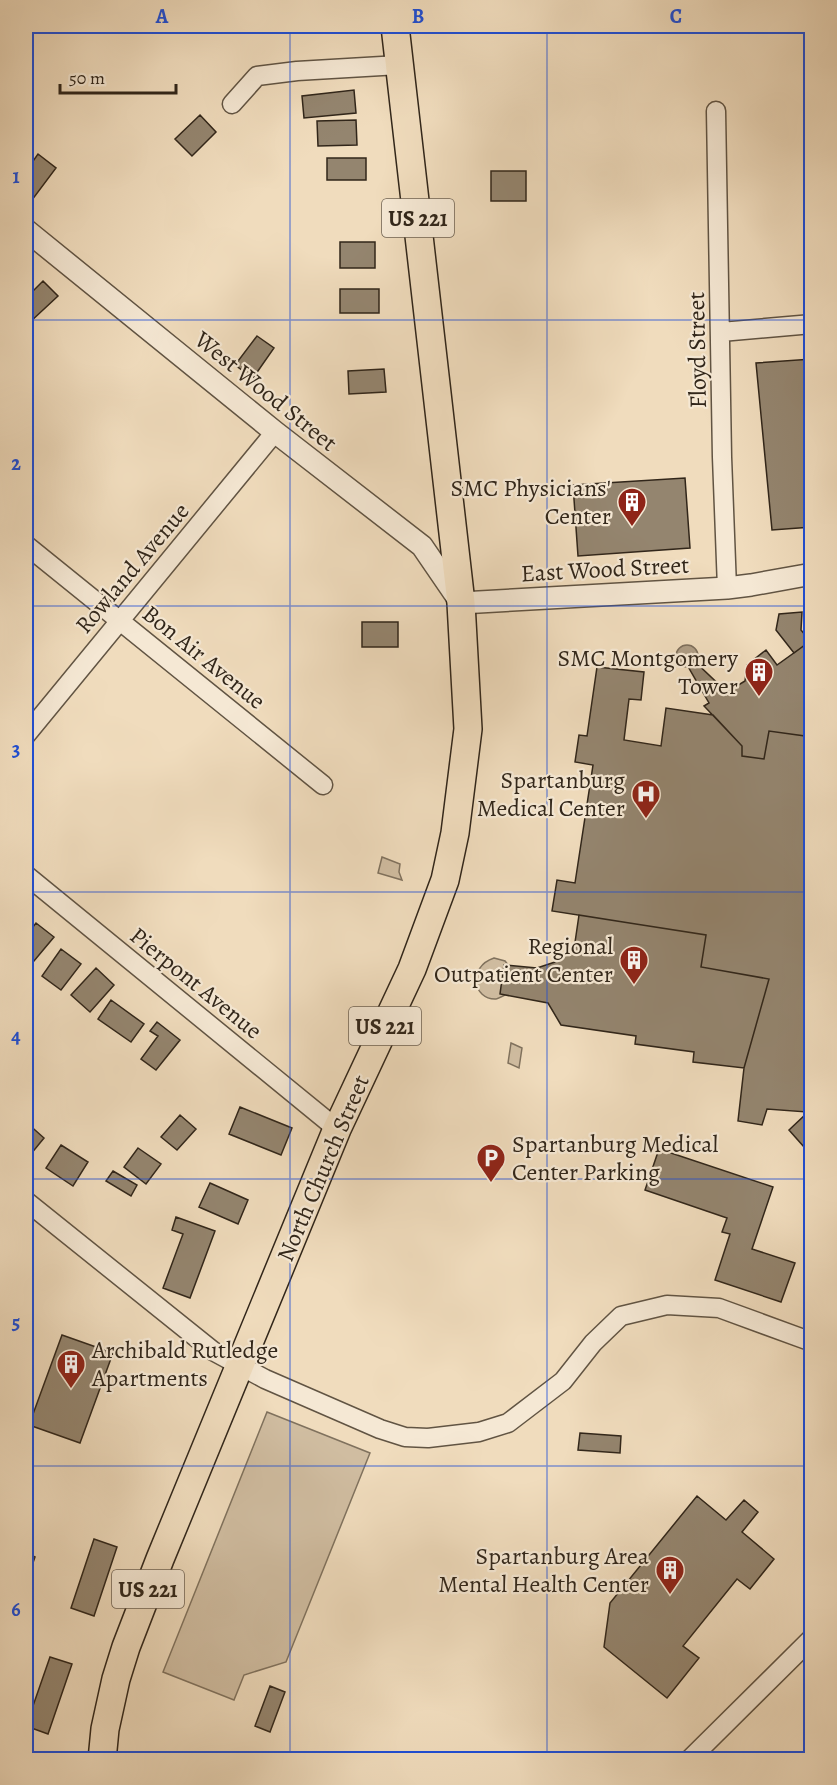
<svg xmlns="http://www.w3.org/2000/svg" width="837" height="1785" viewBox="0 0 837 1785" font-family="Alegreya,serif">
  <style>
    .green { fill: #d0bda1; stroke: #80725e; stroke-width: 1.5 }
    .water { fill: #af9e86; stroke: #7d6e5b; stroke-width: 1.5 }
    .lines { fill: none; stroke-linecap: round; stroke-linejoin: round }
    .stream { stroke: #7d6e5b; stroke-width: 4.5 }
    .building { fill: #94856f; stroke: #31261a; stroke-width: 1.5 }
    .minor-casing { stroke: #615443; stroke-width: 21 }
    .tertiary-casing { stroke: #615443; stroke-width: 24 }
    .primary-casing { stroke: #31261a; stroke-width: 30 }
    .minor { stroke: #f5e8d4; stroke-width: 18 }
    .tertiary { stroke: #f5e8d4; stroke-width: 21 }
    .primary { stroke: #f0dcbd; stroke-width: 27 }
    .grid { fill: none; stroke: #1d4ed8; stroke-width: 1.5; stroke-opacity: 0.55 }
    .labels { text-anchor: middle; stroke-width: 4.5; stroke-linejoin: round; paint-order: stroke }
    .shield { fill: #f5e8d4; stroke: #6c6052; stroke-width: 1.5 }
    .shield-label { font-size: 22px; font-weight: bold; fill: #31261a }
    .street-label { font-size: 24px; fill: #31261a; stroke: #f5e8d4 }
    .poi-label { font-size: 24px; fill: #31261a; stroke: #f5e8d4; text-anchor: end }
    .neatline { fill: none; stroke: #1d4ed8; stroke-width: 2 }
    .grid-label { font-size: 20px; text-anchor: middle; font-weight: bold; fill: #1d4ed8 }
  </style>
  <rect width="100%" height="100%" fill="#f0dcbd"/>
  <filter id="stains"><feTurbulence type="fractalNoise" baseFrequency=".00333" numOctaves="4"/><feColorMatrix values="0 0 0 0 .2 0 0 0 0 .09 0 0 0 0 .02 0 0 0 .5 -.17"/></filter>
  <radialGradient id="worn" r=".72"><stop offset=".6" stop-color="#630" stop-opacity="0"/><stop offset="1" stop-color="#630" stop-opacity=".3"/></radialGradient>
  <!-- green -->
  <path class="green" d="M 382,857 L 400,864 L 399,872 L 402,880 L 378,873 Z
    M 494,958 L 505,961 L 509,966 L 505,995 C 505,995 497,999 496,999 C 473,1000 467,967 494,958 Z
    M 511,1043 L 522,1048 L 519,1068 L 508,1063 Z
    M 267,1412 L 370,1453 L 286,1662 L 244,1675 L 234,1700 L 163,1672 Z"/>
  <!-- water -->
  <path class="water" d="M676 656a11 11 0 1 1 22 0a11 11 0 1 1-22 0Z"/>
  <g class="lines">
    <!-- stream -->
    <path class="stream" d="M 26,28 L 35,26"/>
  </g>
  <!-- building -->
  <path class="building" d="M 354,90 L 356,113 L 304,118 L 302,96 Z
    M 200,115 L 216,132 L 192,156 L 175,139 Z
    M 356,120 L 357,145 L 318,146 L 317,121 Z
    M 38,154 L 56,168 L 32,200 L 26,195 L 26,171 Z
    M 327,158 L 366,158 L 366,180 L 327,180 Z
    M 491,171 L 526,171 L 526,201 L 491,201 Z
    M 340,242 L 375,242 L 375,268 L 340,268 Z
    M 43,281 L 58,296 L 29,323 L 26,320 L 26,298 Z
    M 340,289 L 379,289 L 379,313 L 340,313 Z
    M 257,336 L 274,348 L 253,378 L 235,365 Z
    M 812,359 L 812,527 L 772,530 L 756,363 Z
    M 384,369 L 386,392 L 349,394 L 348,371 Z
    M 685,478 L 690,548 L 578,556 L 573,485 Z
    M 802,612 L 801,630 L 810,641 L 794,653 L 776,630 L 779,614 Z
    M 362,622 L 398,622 L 398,647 L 362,647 Z
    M 812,640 L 812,737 L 769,731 L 764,759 L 742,756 L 742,746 L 704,706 L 709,703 L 686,663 L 693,660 L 727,692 L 745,681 L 747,665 L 766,650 L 777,665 Z
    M 597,667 L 644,672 L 641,700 L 629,699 L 624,740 L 661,746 L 666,708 L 713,715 L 742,746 L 742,756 L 764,759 L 769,731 L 812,737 L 812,1156 L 789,1130 L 808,1112 L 767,1109 L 762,1125 L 738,1121 L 744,1068 L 769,979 L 701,967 L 706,935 L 552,911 L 557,880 L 575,883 L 593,765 L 575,762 L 579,735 L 587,736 Z
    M 579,915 L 706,935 L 701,967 L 769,979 L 744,1068 L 693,1062 L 694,1052 L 635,1044 L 636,1036 L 561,1025 L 548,1003 L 500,994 L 504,965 L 537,968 L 555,962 L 574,949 Z
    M 36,923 L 54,937 L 29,967 L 26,964 L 26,936 Z
    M 61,949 L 81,964 L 61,990 L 42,976 Z
    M 96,968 L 114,985 L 90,1012 L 71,995 Z
    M 111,1000 L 144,1024 L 131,1042 L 98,1019 Z
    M 157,1022 L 180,1040 L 156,1070 L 141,1059 L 158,1036 L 150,1031 Z
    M 240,1107 L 292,1128 L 281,1155 L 229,1134 Z
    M 180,1115 L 196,1129 L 177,1150 L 161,1137 Z
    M 26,1122 L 44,1138 L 31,1154 L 26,1149 Z
    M 61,1145 L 88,1162 L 73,1186 L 46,1168 Z
    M 138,1148 L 161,1164 L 146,1184 L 124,1167 Z
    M 659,1149 L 773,1187 L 752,1249 L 795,1263 L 781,1302 L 715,1280 L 730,1234 L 722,1232 L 727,1218 L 645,1190 Z
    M 113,1171 L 137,1185 L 131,1196 L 106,1181 Z
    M 210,1183 L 248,1200 L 238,1224 L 199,1207 Z
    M 176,1217 L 215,1231 L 190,1298 L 163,1288 L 183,1234 L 172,1230 Z
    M 62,1335 L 113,1353 L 80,1443 L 29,1425 Z
    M 580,1433 L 621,1436 L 620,1453 L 578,1450 Z
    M 697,1496 L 726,1520 L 744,1500 L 758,1512 L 742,1532 L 774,1559 L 750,1589 L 737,1579 L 683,1646 L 699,1658 L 667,1698 L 604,1647 L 610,1603 Z
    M 94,1539 L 117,1547 L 94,1616 L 71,1608 Z
    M 26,1553 L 35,1557 L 26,1583 Z
    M 50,1657 L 72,1664 L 48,1734 L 26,1726 Z
    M 270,1686 L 285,1692 L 270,1732 L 255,1726 Z"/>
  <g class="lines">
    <!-- minor casing -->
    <g class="minor-casing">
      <path id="minor" d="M 232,104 L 257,76 L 297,71 L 399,65
        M 716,111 L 722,457 L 727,588
        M 721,332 L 812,324
        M 26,545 L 323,785
        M 26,735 L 275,432
        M 26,875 L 337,1129
        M 26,1201 L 213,1351 L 265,1379 L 380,1429 L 405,1437 L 428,1438 L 479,1432 L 508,1423 L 563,1381 L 593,1343 L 621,1316 L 667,1305 L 719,1308 L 812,1342
        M 689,1760 L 812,1638"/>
    </g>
    <!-- tertiary casing -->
    <g class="tertiary-casing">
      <path id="tertiary" d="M 26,230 L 275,432 L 422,546 L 461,603 L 727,588 L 751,585 L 812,574"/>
    </g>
    <!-- primary casing -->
    <g class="primary-casing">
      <path id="primary" d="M 102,1760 L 105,1729 L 116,1679 L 126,1647 L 160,1559 L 337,1129 L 412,969 L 445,880 L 455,833 L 468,729 L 461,603 L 395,26"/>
    </g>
    <!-- minor -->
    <use href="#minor" class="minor"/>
    <!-- tertiary -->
    <use href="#tertiary" class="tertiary"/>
    <!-- primary -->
    <use href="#primary" class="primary"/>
  </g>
  <!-- grid -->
  <path class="grid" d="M 290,26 L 290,1760M 547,26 L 547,1760M 26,320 L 812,320M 26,606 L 812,606M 26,892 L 812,892M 26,1179 L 812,1179M 26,1466 L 812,1466"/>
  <!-- icons -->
  <defs>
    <g id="building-pin" transform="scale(1.5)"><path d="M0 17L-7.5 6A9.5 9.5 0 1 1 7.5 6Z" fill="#8f2418" stroke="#f5e8d4"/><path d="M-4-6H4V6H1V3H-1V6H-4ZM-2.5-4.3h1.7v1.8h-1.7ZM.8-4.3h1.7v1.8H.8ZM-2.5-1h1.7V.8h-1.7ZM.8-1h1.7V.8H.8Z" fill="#fff"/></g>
    <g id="hospital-pin" transform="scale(1.5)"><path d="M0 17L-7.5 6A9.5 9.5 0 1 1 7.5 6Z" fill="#8f2418" stroke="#f5e8d4"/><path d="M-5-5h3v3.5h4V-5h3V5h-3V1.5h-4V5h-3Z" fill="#fff"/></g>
    <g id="parking-pin" transform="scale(1.5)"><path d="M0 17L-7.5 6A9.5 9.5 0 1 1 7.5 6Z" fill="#8f2418" stroke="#f5e8d4"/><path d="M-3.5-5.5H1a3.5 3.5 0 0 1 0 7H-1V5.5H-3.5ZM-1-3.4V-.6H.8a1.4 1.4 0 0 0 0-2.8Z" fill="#fff"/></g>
  </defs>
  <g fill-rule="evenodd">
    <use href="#building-pin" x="632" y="502"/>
    <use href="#building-pin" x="759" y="672"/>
    <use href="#hospital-pin" x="646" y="794"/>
    <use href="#building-pin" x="634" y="960"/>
    <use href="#parking-pin" x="491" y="1158"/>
    <use href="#building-pin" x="71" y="1364"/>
    <use href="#building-pin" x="670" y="1570"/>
  </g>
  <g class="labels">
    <!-- shield labels -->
    <g class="shield">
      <rect x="382" y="199" width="72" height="38" rx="4.5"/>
      <rect x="349" y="1007" width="72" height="38" rx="4.5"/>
      <rect x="112" y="1570" width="72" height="38" rx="4.5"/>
    </g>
    <g class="shield-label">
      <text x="418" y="226">US 221</text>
      <text x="385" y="1034">US 221</text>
      <text x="148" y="1597">US 221</text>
    </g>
    <!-- street labels -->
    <g class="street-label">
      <text transform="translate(697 350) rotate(-91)" y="8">Floyd Street</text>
      <text transform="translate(266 391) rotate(39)" y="8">West Wood Street</text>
      <text transform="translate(132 568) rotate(-50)" y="8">Rowland Avenue</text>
      <text transform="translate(605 569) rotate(-3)" y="8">East Wood Street</text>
      <text transform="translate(204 657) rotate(39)" y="8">Bon Air Avenue</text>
      <text transform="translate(196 983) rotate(39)" y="8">Pierpont Avenue</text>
      <text transform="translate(323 1168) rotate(-67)" y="8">North Church Street</text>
    </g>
    <!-- poi labels -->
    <g class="poi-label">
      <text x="611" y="496">SMC Physicians'<tspan x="611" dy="28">Center</tspan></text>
      <text x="738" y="666">SMC Montgomery<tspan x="738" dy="28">Tower</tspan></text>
      <text x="625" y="788">Spartanburg<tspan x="625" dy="28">Medical Center</tspan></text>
      <text x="613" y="954">Regional<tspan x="613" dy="28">Outpatient Center</tspan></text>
      <text x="512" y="1152" text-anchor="start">Spartanburg Medical<tspan x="512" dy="28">Center Parking</tspan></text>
      <text x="92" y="1358" text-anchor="start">Archibald Rutledge<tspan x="92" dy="28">Apartments</tspan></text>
      <text x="649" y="1564">Spartanburg Area<tspan x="649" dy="28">Mental Health Center</tspan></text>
    </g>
  </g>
  <!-- margin -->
  <rect width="837" height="1785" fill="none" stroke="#f0dcbd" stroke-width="66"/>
  <!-- scale -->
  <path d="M60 84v9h116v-9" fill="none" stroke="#31261a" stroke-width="3"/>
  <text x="69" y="84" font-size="18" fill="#31261a" stroke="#f5e8d4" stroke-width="4.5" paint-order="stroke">50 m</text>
  <rect x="33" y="33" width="771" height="1719" class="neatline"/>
  <g class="grid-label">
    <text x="162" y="23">A</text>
    <text x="418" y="23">B</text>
    <text x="676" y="23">C</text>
    <text x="16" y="183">1</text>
    <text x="16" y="470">2</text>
    <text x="16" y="756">3</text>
    <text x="16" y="1043">4</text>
    <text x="16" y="1329">5</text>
    <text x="16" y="1616">6</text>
  </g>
  <rect width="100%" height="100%" filter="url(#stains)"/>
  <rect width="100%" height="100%" fill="url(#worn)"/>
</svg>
